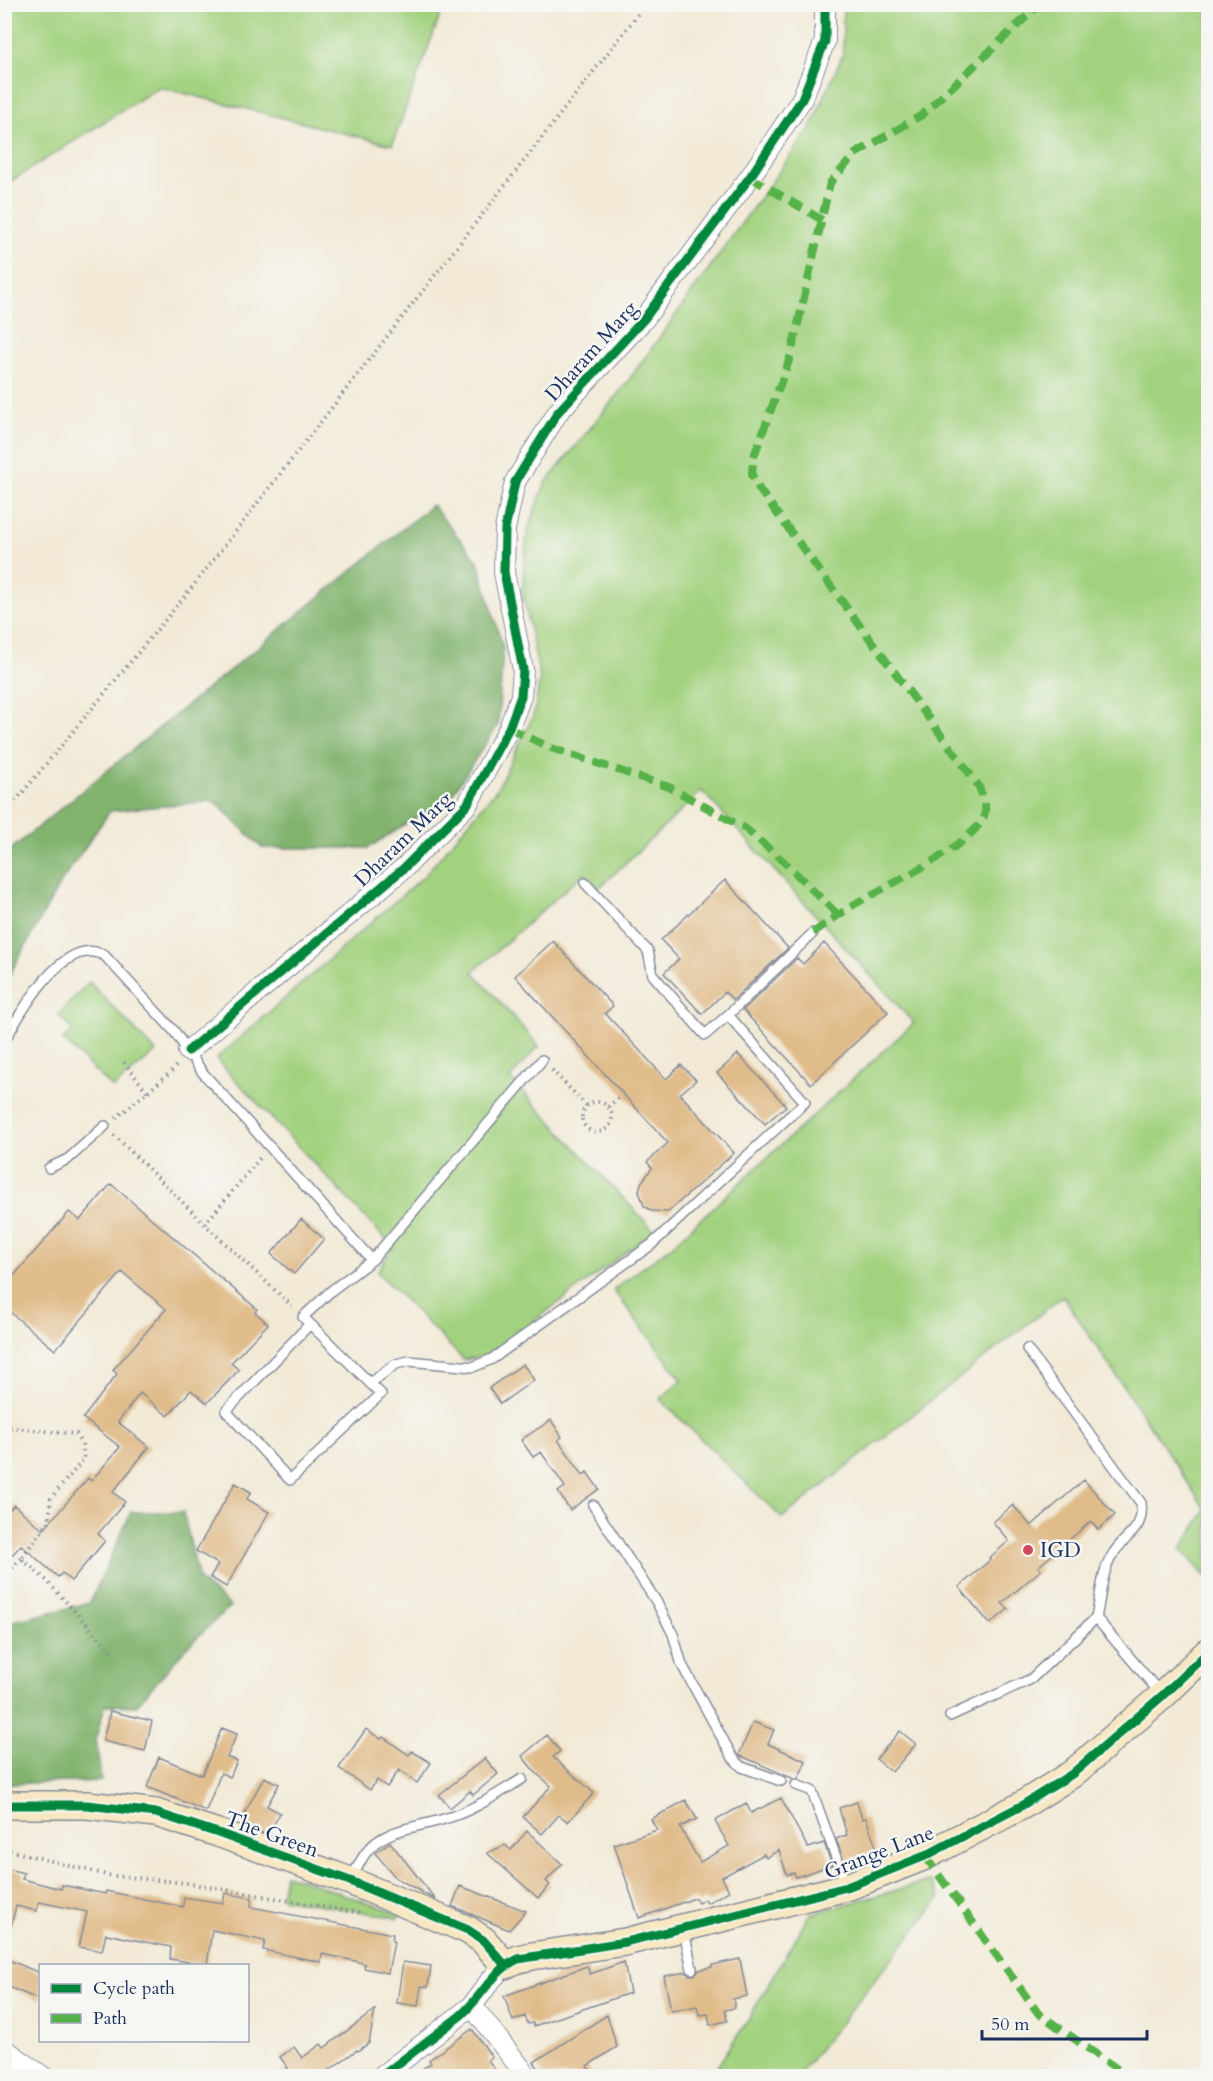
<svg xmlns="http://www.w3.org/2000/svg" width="1213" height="2081" viewBox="0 0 1213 2081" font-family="Cardo,serif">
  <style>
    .green { fill: #a3d27f; stroke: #5f806e; stroke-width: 1.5 }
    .forest { fill: #82b46e; stroke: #4e7266; stroke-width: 1.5 }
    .building { fill: #e0bc8a }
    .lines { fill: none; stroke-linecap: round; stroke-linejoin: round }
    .lane-casing { stroke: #868c9a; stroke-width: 12 }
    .street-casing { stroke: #868c9a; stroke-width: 22 }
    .secondary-casing { stroke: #868c9a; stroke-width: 30 }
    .path { stroke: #868c9a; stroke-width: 4; stroke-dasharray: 1.5 4.5; stroke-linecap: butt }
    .lane { stroke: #fff; stroke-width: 9 }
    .street { stroke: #fff; stroke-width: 20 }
    .secondary { stroke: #f7e8c3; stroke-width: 27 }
    .quiet { stroke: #55b248; stroke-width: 8; stroke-dasharray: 15 8; stroke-linecap: butt }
    .cycleway-casing { stroke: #f6f6f2; stroke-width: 13 }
    .cycleway { stroke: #00873e; stroke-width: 9 }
    .poi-dot { fill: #d1495b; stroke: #f6f6f2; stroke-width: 2 }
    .labels { text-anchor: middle; stroke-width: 5; stroke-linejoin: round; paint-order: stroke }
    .street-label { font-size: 21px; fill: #1b2f5e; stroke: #f6f6f2 }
    .poi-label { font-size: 21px; fill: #1b2f5e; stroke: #f6f6f2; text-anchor: start }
  </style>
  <rect width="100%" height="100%" fill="#f6f6f2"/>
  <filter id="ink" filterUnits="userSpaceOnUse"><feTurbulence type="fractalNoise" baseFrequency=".0167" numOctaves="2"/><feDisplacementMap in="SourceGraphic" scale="12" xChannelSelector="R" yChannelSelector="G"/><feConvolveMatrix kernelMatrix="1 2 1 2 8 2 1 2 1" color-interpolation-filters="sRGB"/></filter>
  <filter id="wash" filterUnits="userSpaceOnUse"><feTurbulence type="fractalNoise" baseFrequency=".008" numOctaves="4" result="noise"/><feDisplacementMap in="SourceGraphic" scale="24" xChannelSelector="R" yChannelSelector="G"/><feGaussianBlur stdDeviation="1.35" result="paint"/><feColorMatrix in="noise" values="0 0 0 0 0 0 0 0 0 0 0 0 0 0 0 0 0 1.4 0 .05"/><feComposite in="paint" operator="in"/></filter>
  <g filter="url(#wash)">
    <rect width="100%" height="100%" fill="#f2ead7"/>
    <!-- green -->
    <path class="green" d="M 5,4 L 444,4 L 444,5 L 392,145 L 159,87 L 5,185 Z
      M 843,5 L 1208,5 L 1208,1579 L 1181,1549 L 1206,1510 L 1063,1296 L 782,1518 L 660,1399 L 682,1380 L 613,1290 L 669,1248 L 914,1023 L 702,791 L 598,889 L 584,873 L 473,972 L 539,1046 L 510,1078 L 654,1231 L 489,1355 L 464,1360 L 377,1272 L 393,1247 L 216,1059 L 425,875 L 497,789 L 534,714 L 540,678 L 522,590 L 527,532 L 545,484 L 626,384 L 811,127 L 843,54 Z
      M 89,982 L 156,1052 L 113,1088 L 63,1040 L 73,1030 L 58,1015 Z
      M 285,1874 L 401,1914 L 397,1918 L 281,1898 Z
      M 930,1881 L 940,1898 L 798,2076 L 711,2076 L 746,2023 L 810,1914 Z"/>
    <!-- forest -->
    <path class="forest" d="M 432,505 L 478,561 L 503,648 L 498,725 L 451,796 L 368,848 L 262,848 L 214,801 L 110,811 L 61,882 L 5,983 L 5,854 Z
      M 131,1512 L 183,1512 L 199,1580 L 230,1606 L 185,1649 L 136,1706 L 105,1705 L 96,1738 L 101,1781 L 5,1784 L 5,1623 L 90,1603 Z"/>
    <g id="blocks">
      <!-- building -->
      <path class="building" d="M 725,880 L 788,948 L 733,1000 L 725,992 L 702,1014 L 664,973 L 679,959 L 661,940 Z
        M 553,941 L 613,1006 L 605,1013 L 666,1079 L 681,1065 L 696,1080 L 680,1094 L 734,1153 L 668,1212 L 652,1211 L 644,1206 L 639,1191 L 641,1183 L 652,1168 L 647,1162 L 668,1143 L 515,976 Z
        M 824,943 L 888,1012 L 811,1084 L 743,1010 L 797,958 L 803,964 Z
        M 738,1054 L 786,1106 L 765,1124 L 717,1073 Z
        M 111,1184 L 257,1309 L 255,1312 L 268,1324 L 231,1363 L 239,1370 L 207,1403 L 191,1390 L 168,1416 L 140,1393 L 118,1422 L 149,1447 L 113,1492 L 125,1502 L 98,1534 L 105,1541 L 71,1581 L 62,1573 L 58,1577 L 21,1545 L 4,1564 L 4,1516 L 14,1505 L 43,1530 L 88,1478 L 91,1481 L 120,1447 L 83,1418 L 117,1374 L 113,1370 L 166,1309 L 122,1272 L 55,1350 L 4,1307 L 4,1287 L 69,1212 L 80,1220 Z
        M 301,1219 L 324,1239 L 294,1274 L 271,1254 Z
        M 523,1364 L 534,1380 L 500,1404 L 489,1388 Z
        M 551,1420 L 562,1437 L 558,1440 L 583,1475 L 587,1472 L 599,1489 L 570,1510 L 558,1492 L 565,1487 L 541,1452 L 533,1457 L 521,1440 Z
        M 1084,1480 L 1115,1515 L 1098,1530 L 1091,1521 L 1038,1567 L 1041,1570 L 1002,1603 L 1008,1609 L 990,1624 L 959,1587 L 990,1560 L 989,1558 L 1009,1541 L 993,1522 L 1013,1505 L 1031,1526 Z
        M 235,1483 L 251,1492 L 247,1499 L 269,1512 L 226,1587 L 210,1577 L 218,1564 L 196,1551 Z
        M 110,1711 L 152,1721 L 145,1751 L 103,1741 Z
        M 753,1722 L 774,1730 L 768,1744 L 806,1761 L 798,1779 L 794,1779 L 739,1755 Z
        M 222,1728 L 237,1734 L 227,1757 L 237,1761 L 230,1777 L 221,1773 L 206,1811 L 147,1787 L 159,1757 L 202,1775 Z
        M 366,1729 L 381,1739 L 383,1737 L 409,1755 L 412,1751 L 431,1763 L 417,1783 L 399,1770 L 387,1787 L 377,1780 L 370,1790 L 339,1768 Z
        M 900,1731 L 916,1744 L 892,1772 L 876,1759 Z
        M 547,1735 L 560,1751 L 553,1757 L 594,1793 L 568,1822 L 559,1815 L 542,1834 L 523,1817 L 551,1786 L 535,1772 L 522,1756 Z
        M 485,1758 L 498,1774 L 473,1795 L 470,1791 L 450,1808 L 439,1795 Z
        M 264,1777 L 279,1784 L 267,1806 L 280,1813 L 268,1835 L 244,1826 L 247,1820 L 242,1818 Z
        M 781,1798 L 808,1848 L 824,1843 L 832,1865 L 796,1877 L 794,1873 L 787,1875 L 779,1850 L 766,1858 L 764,1854 L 722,1877 L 729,1891 L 707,1903 L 705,1899 L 698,1903 L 695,1898 L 639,1918 L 614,1844 L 657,1830 L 651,1819 L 686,1800 L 697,1819 L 680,1827 L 700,1862 L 729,1846 L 715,1821 L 746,1803 L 751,1813 Z
        M 857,1802 L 862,1819 L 866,1818 L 877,1850 L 844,1861 L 836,1839 L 847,1835 L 839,1808 Z
        M 527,1831 L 562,1864 L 546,1881 L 550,1885 L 538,1898 L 487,1853 L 505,1845 L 511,1850 Z
        M 390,1842 L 436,1900 L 396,1878 L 375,1853 Z
        M 4,1868 L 24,1873 L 22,1879 L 61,1889 L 62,1885 L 105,1894 L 106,1891 L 183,1907 L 184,1897 L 223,1903 L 225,1893 L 252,1898 L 251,1907 L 393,1934 L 392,1941 L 394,1942 L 388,1973 L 364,1968 L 365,1964 L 355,1961 L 322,1954 L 321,1962 L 263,1950 L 265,1941 L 212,1930 L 207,1965 L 170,1959 L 171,1947 L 106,1934 L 102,1951 L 79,1947 L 87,1912 L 39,1902 L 37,1911 L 16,1906 L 11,1926 L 4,1925 Z
        M 460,1886 L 526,1911 L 509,1930 L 452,1906 Z
        M 4,1958 L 40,1973 L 40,2000 L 4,1985 Z
        M 740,1959 L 747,1996 L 733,1999 L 735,2008 L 725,2010 L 727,2021 L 710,2025 L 708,2014 L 699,2015 L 697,2006 L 671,2011 L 664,1976 L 686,1972 L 689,1975 L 694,1975 L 699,1970 L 712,1967 L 712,1965 Z
        M 403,1962 L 431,1966 L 428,1987 L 421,1986 L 418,2006 L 397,2003 Z
        M 624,1962 L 630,1993 L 534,2026 L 533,2023 L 528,2024 L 525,2016 L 513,2021 L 504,1996 L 587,1966 L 590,1974 Z
        M 375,2010 L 369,2043 L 358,2051 L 357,2050 L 321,2076 L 276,2076 L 288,2068 L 280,2057 L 294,2047 L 302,2058 L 321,2044 L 324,2048 Z
        M 607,2015 L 617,2047 L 587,2066 L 594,2076 L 544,2076 L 534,2062 Z
        M 472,2029 L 492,2057 L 488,2060 L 494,2068 L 483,2076 L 412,2076 L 431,2063 L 429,2060 Z"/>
    </g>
  </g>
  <g filter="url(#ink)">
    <use href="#blocks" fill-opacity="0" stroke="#868c9a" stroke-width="1.5"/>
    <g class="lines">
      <!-- lane casing -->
      <g class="lane-casing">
        <path id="lane" d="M 585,883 L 648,951 L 653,975 L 705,1035 L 728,1015
          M 4,1042 C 20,1013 65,932 105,956 L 174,1031 L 203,1073 L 372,1260 L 332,1290 L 303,1317 L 381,1394 L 290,1480 L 226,1411 L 310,1324
          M 49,1168 L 68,1159 L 105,1126
          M 372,1260 L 542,1060
          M 1027,1349 L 1141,1503 C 1144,1532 1126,1533 1113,1554 C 1101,1572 1101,1597 1096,1618 L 1161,1694
          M 370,1383 L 396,1364 L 409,1361 L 473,1367 L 492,1359 L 651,1245 L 805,1102 L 728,1015 L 813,933
          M 593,1505 L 656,1601 L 673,1634 L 682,1665 L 733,1758 L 742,1767 L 781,1781
          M 950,1716 L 1031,1679 L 1096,1618
          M 796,1785 L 812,1791 L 846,1885
          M 352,1878 C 356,1870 360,1861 365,1854 C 383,1828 417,1828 444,1819 C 473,1811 497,1794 522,1779
          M 684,1931 L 692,1969"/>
      </g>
      <!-- street casing -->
      <g class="street-casing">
        <path id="street" d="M 188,1051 L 404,868 L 467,805 L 509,728 L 521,696 L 523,670 L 504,572 L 505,529 L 515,482 L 558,412 L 644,319 L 750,177 L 802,99 L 825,41 L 825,4
          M 472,2006 L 527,2076
          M 4,2049 L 42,2076
          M 382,2076 L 472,2006 L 490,1981 L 505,1965"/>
      </g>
      <!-- secondary casing -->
      <g class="secondary-casing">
        <path id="secondary" d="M 4,1805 L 87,1805 L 156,1813 L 218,1833 L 350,1881 L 468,1930 L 483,1940 L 505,1965 L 518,1959 L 532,1956 L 625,1942 L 847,1887 L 925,1856 L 1021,1806 L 1072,1774 L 1162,1696 L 1208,1652"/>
      </g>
      <!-- path -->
      <path class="path" d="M 4,815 L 190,590 L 646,4
        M 124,1062 L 147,1092
        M 552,1070 L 587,1106
        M582 1117a15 15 0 1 1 30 0a15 15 0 1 1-30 0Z
        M 608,1107 L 622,1095
        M 116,1118 L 170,1073 L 176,1066
        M 114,1135 L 216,1235 L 292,1306
        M 205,1224 L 260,1158
        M 4,1427 L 76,1434 L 82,1445 L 84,1459 L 51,1498 L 49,1522 L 21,1558 L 46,1580 L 113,1653
        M 4,1577 L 21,1558
        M 4,1849 L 107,1875 L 187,1883 L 360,1913"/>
      <!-- lane -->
      <use href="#lane" class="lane"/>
      <!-- street -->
      <use href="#street" class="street"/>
      <!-- secondary -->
      <use href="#secondary" class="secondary"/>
      <!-- quiet -->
      <path class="quiet" d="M 750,177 L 822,220
        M 509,728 L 551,748 L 669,787 L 746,829 L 782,860 L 838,915
        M 813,933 C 827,923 841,913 855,904 C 885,886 972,847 984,816 C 988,806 982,795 978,785 L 759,489 L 752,475 L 753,459 L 791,355 L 830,183 L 855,154 L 922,115 L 1040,4
        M 925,1856 L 1038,2013 L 1127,2076"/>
      <!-- cycleway casing -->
      <g class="cycleway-casing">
        <path id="cycleway" d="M 188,1051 L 404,868 L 467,805 L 509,728 L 521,696 L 523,670 L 504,572 L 505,529 L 515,482 L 558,412 L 644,319 L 750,177 L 802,99 L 825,41 L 825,4
          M 4,1805 L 87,1805 L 156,1813 L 218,1833 L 350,1881 L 468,1930 L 483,1940 L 505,1965
          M 382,2076 L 460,2016 C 482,1997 491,1972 518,1959 L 625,1942 L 683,1928 L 847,1887 L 925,1856 L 1021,1806 L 1072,1774 L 1162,1696 L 1208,1652"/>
      </g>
      <!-- cycleway -->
      <use href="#cycleway" class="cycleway"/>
    </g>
  </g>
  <!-- markers -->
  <circle class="poi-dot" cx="1028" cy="1550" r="6"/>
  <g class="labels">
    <!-- street labels -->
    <g class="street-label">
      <text transform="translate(591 351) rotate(-48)" y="7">Dharam Marg</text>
      <text transform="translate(403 839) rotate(-44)" y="7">Dharam Marg</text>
      <text transform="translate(272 1834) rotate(20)" y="7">The Green</text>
      <text transform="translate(879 1852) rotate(-21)" y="7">Grange Lane</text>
    </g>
    <!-- poi labels -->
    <g class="poi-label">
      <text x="1040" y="1557">IGD</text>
    </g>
  </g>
  <!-- margin -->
  <rect width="1213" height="2081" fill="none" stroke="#f6f6f2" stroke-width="24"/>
  <!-- legend -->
  <rect x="39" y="1964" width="210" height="78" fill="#f6f6f2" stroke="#9ea6b7" stroke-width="1.5"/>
  <rect x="51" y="1984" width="30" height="9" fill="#00873e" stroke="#9ea6b7" stroke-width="1.5"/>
  <text x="93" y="1994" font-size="18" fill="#1b2f5e">Cycle path</text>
  <rect x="51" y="2014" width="30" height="9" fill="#55b248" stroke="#9ea6b7" stroke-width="1.5"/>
  <text x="93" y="2024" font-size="18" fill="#1b2f5e">Path</text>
  <!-- scale -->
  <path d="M982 2030v9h165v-9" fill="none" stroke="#1b2f5e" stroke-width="3"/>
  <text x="991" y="2030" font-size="18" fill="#1b2f5e" stroke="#f6f6f2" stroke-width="4.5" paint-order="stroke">50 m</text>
</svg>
